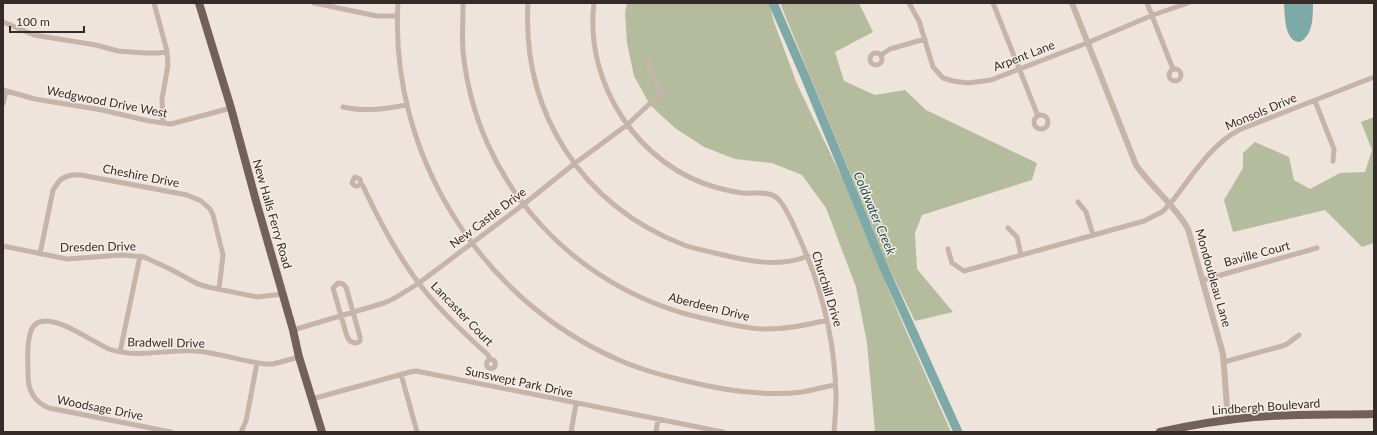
<svg xmlns="http://www.w3.org/2000/svg" width="1377" height="435" viewBox="0 0 1377 435" font-family="Lato,sans-serif">
  <style>
    .green { fill: #b5bc9d }
    .water { fill: #7da9a6 }
    .lines { fill: none; stroke-linecap: round; stroke-linejoin: round }
    .river { stroke: #7da9a6; stroke-width: 9 }
    .minor { stroke: #c6b3a9; stroke-width: 5 }
    .tertiary { stroke: #c6b3a9; stroke-width: 6 }
    .primary { stroke: #74605a; stroke-width: 8 }
    .labels { text-anchor: middle; stroke-width: 3; stroke-linejoin: round; paint-order: stroke }
    .street-label { font-size: 12px; fill: #342a28; stroke: #f7eee7 }
    .water-label { font-size: 13px; font-style: italic; fill: #22514f; stroke: #f7eee7 }
  </style>
  <rect width="100%" height="100%" fill="#efe4db"/>
  <!-- green -->
  <path class="green" d="M 627,3 L 769,3 L 774,22 L 797,84 L 842,178 L 903,324 L 951,432 L 875,432 L 867,343 L 856,287 L 826,208 L 802,175 L 772,163 L 735,159 L 704,147 L 675,128 L 650,105 L 634,76 L 627,43 L 625,13 Z
    M 780,3 L 859,3 L 873,32 L 835,52 L 844,81 L 875,95 L 905,90 L 926,110 L 1037,163 L 1032,180 L 922,215 L 915,233 L 917,269 L 953,312 L 915,321 L 889,268 Z
    M 1374,117 L 1374,243 L 1362,247 L 1325,210 L 1233,232 L 1224,200 L 1243,168 L 1243,153 L 1255,142 L 1289,157 L 1294,180 L 1310,189 L 1340,173 L 1365,172 L 1372,150 L 1361,122 Z"/>
  <!-- water -->
  <path class="water" d="M 1284,3 L 1313,3 C 1313,17 1313,35 1300,42 C 1284,42 1285,15 1284,3 Z"/>
  <g class="lines">
    <!-- river -->
    <path class="river" d="M 773,3 L 804,74 L 884,268 L 958,432"/>
    <!-- minor -->
    <path class="minor" d="M 154,3 L 167,51 L 168,65 L 162,99 L 163,123
      M 314,3 L 377,16 L 397,16
      M 398,3 C 389,153 480,300 619,360 C 639,369 661,375 682,380 C 721,390 762,397 802,392 C 813,390 824,387 835,385
      M 463,3 C 463,19 462,35 463,51 C 476,183 574,289 702,318 C 722,322 748,330 768,329 C 788,329 808,325 827,320
      M 528,3 C 522,112 581,205 684,245 C 695,249 707,251 719,254 C 748,261 780,268 808,256
      M 594,3 C 584,84 639,167 718,188 C 726,190 734,192 742,193 C 753,194 767,190 777,198 C 786,206 793,224 798,235 C 821,285 835,340 836,396 C 836,408 835,420 834,432
      M 909,3 L 919,21 L 933,67 L 943,78 L 953,81 L 968,83 L 991,80 L 1087,43 L 1153,15 L 1188,3
      M 993,3 L 1038,116
      M 1147,3 L 1173,69
      M 3,22 L 34,35 L 96,45 L 118,51 L 145,53 L 159,53 L 167,51
      M870 59a6 6 0 1 1 12 0a6 6 0 1 1-12 0Z
      M 881,55 L 890,49 L 925,39
      M1169 75a6 6 0 1 1 12 0a6 6 0 1 1-12 0Z
      M 3,90 L 35,99 L 102,110 L 149,121 L 171,124 L 231,108
      M 1315,101 L 1334,149 L 1333,161
      M 3,104 L 6,91
      M 343,107 C 365,112 384,109 406,105
      M1034 122a7 7 0 1 1 14 0a7 7 0 1 1-14 0Z
      M 361,184 L 358,186 L 355,186 L 352,183 L 353,180 L 355,177 L 360,179 L 361,184 L 363,186 C 381,225 401,263 429,296 C 447,317 467,336 488,355 L 490,360
      M 1078,202 L 1086,212 L 1093,235
      M 1008,228 L 1017,237 L 1021,255
      M 3,246 L 67,259 L 122,255 L 144,257 L 168,268 L 198,284 L 208,287 L 257,297 L 283,294
      M 948,249 L 952,263 L 964,271 L 1144,221 L 1162,212 L 1170,204 C 1191,178 1209,146 1239,130 L 1374,77
      M 40,254 L 53,190 L 60,180 L 65,177 L 72,175 L 81,175 L 187,195 L 201,201 L 210,209 L 213,215 L 223,255 L 219,289
      M 1203,280 L 1317,248
      M 338,283 L 343,284 L 346,287 L 360,337 L 360,341 L 357,343 C 350,343 348,340 346,333 L 333,288 Z
      M 293,330 L 384,303 L 395,298 L 419,283 L 524,204 L 574,164 L 627,125 L 661,93 L 648,66 L 647,61
      M 120,352 L 140,256
      M486.5 364a4.5 4.5 0 1 1 9 0a4.5 4.5 0 1 1-9 0Z
      M 1224,362 L 1282,346 L 1287,344 L 1299,335
      M 401,374 L 417,432
      M 312,399 L 410,372 L 416,371 L 723,432
      M 171,432 L 49,408 C 34,402 28,391 28,375 C 28,362 25,330 37,323 C 54,313 92,342 109,349 C 138,359 167,349 196,351 C 219,353 242,361 265,364 L 273,364 L 299,357
      M 241,432 L 246,421 L 257,363
      M 571,432 L 576,404
      M 656,432 L 658,420"/>
    <!-- tertiary -->
    <path class="tertiary" d="M 1072,3 L 1136,165 C 1152,188 1174,204 1188,229 L 1223,354 L 1228,420"/>
    <!-- primary -->
    <path class="primary" d="M 199,3 L 231,108 L 256,201 L 293,330 L 299,357 L 322,432
      M 1160,432 C 1191,425 1222,420 1254,417 C 1294,414 1334,415 1374,414"/>
  </g>
  <g class="labels">
    <!-- street labels -->
    <g class="street-label">
      <text transform="translate(1024 56) rotate(-21)" y="4">Arpent Lane</text>
      <text transform="translate(107 102) rotate(11)" y="4">Wedgwood Drive West</text>
      <text transform="translate(1261 112) rotate(-23)" y="4">Monsols Drive</text>
      <text transform="translate(141 176) rotate(11)" y="4">Cheshire Drive</text>
      <text transform="translate(272 214) rotate(74)" y="4">New Halls Ferry Road</text>
      <text transform="translate(488 218) rotate(-37)" y="4">New Castle Drive</text>
      <text transform="translate(98 247) rotate(-1)" y="4">Dresden Drive</text>
      <text transform="translate(1257 254) rotate(-15)" y="4">Baville Court</text>
      <text transform="translate(1213 278) rotate(74)" y="4">Mondoubleau Lane</text>
      <text transform="translate(827 289) rotate(73)" y="4">Churchill Drive</text>
      <text transform="translate(709 307) rotate(14)" y="4">Aberdeen Drive</text>
      <text transform="translate(462 314) rotate(46)" y="4">Lancaster Court</text>
      <text transform="translate(166 343) rotate(1)" y="4">Bradwell Drive</text>
      <text transform="translate(519 382) rotate(12)" y="4">Sunswept Park Drive</text>
      <text transform="translate(1266 407) rotate(-4)" y="4">Lindbergh Boulevard</text>
      <text transform="translate(100 408) rotate(11)" y="4">Woodsage Drive</text>
    </g>
    <!-- water labels -->
    <g class="water-label">
      <text transform="translate(875 213) rotate(67)" y="5">Coldwater Creek</text>
    </g>
  </g>
  <!-- border -->
  <rect width="1377" height="435" fill="none" stroke="#342a28" stroke-width="8"/>
  <!-- scale -->
  <path d="M10 26v6h74v-6" fill="none" stroke="#342a28" stroke-width="2"/>
  <text x="16" y="26" font-size="12" fill="#342a28" stroke="#f7eee7" stroke-width="3" paint-order="stroke">100 m</text>
</svg>
